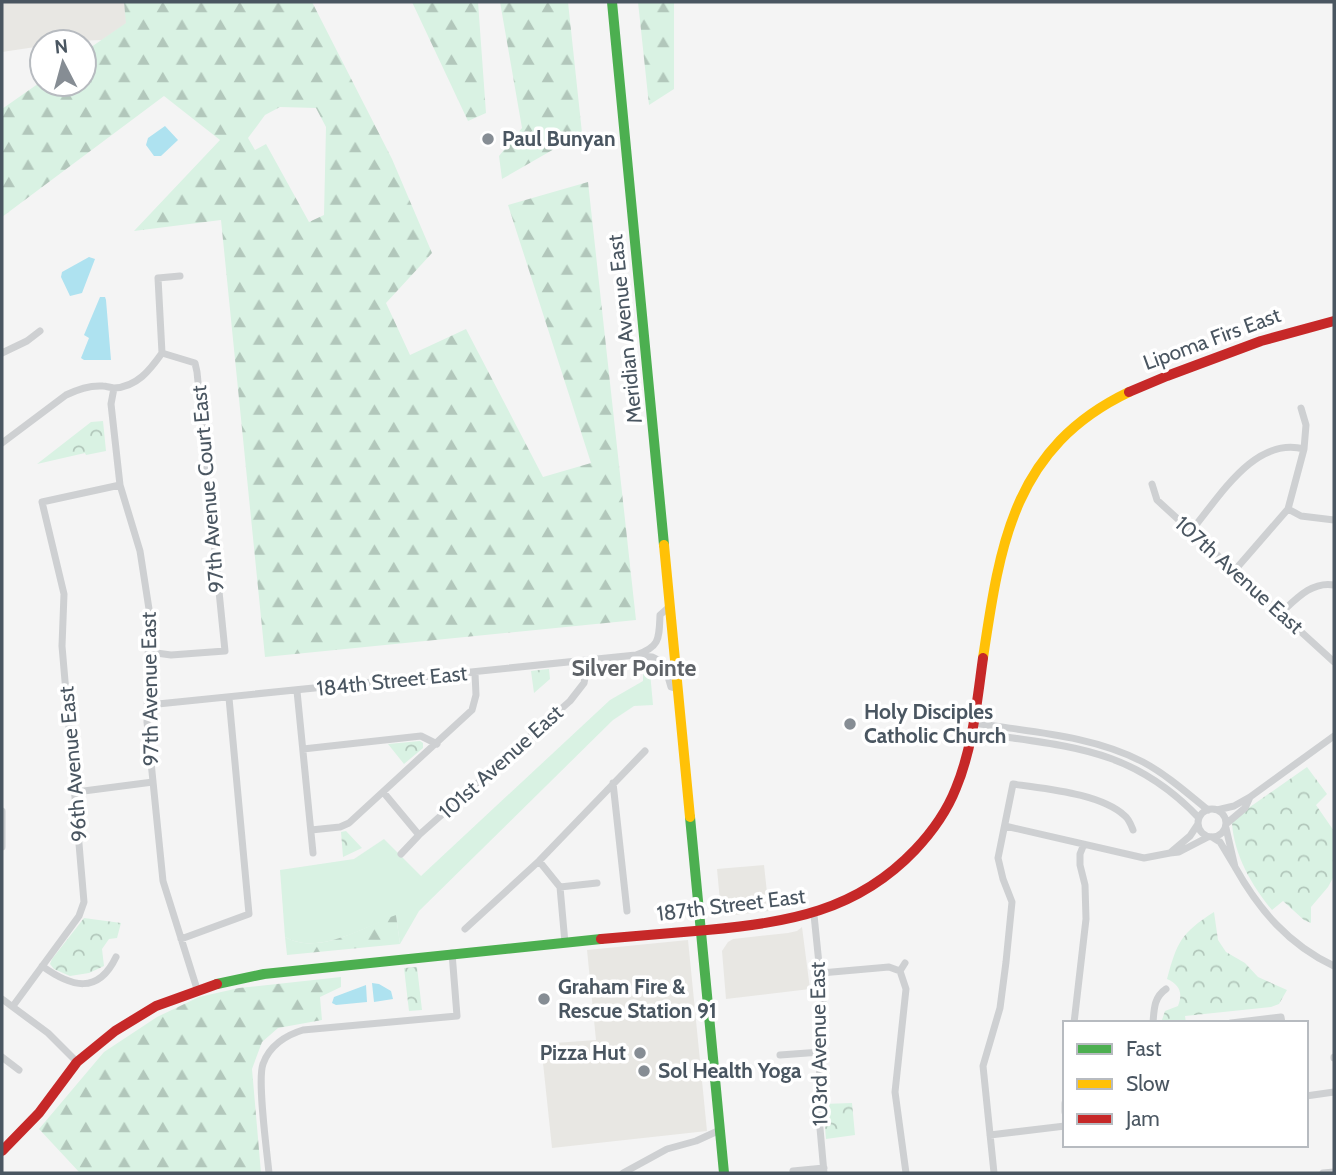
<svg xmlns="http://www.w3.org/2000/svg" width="1336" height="1175" viewBox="0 0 1336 1175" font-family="Cabin,sans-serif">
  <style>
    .commercial { fill: #e8e7e3 }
    .grass { fill: #d9f2e3 }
    .forest { fill: url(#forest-firs); fill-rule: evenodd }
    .park { fill: url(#park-crowns) }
    .water { fill: #aee2f0 }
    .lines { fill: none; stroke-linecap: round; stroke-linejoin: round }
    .street { stroke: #ced0d2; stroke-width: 7 }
    .fast { stroke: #4caf50; stroke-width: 10 }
    .slow { stroke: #ffc107; stroke-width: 10 }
    .jam { stroke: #c62828; stroke-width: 10 }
    .poi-dot { fill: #868d94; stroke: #fff; stroke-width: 2.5 }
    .labels { text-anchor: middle; stroke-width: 7; stroke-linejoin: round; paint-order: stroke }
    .poi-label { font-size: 21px; font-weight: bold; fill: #4a5661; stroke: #fff; text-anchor: start }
    .street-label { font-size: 21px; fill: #4a5661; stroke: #fff }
    .neighbourhood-label { font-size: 23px; font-weight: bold; fill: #5f6368; stroke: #fff }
  </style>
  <defs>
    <pattern id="forest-firs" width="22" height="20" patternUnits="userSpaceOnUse" patternTransform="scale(1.75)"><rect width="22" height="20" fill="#d9f2e3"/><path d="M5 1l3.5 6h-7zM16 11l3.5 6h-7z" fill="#b2c7bb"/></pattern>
    <pattern id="park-crowns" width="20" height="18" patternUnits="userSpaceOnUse" patternTransform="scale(1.75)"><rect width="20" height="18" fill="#d9f2e3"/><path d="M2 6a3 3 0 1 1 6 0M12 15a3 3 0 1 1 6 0" fill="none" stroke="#b2c7bb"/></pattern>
  </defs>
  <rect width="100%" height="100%" fill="#f4f4f4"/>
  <!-- commercial -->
  <path class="commercial" d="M 2,2 L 124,2 L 127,23 L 102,40 L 42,42 L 42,46 L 2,52 Z
    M 764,865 L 769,911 L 726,916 L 721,912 L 717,869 Z
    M 802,927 L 810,989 L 726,999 L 722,951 L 728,942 L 733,939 L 788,933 L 797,931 Z
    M 688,940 L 707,1131 L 552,1148 L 541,1044 L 596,1040 L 587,950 Z"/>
  <!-- grass -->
  <path class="grass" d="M 650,672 L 653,705 L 634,706 L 613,720 L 419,911 L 400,944 L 396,916 C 363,927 319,956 285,937 L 280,870 L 354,859 L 384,839 L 421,876 L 610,700 L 643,681 L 643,673 Z"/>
  <!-- forest -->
  <path class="forest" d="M 124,2 L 312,2 L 392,159 L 432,253 L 386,303 L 410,355 L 466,329 L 543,477 L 591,463 L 508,205 L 588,182 L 636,620 L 265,657 L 221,220 L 134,231 L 220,140 L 164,96 L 2,217 L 2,109 L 42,81 L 42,84 L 84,84 L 84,52 L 126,23 ZM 280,107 L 316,108 L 326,127 L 324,215 L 309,222 L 266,144 L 255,150 L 248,138 L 265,115 Z
    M 412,2 L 478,2 L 486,113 L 468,121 Z
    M 500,2 L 568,2 L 582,133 L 502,179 L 499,156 L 522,128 Z
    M 638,2 L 674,2 L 674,89 L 649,105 Z
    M 396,915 L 400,944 L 287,955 L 285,937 C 319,956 363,927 396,915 Z
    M 341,977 L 341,987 L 320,997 L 322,1020 L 278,1028 L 262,1042 L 252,1069 L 261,1173 L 80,1173 L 39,1129 L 104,1052 L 157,1017 L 199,997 L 239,988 Z"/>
  <!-- park -->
  <path class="park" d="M 103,421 L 106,451 L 86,455 L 85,453 L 37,464 L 91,422 Z
    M 549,669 L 550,679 L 534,693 L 531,671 Z
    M 420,741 L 423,743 L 423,748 L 404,764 L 388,744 Z
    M 1307,767 L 1327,794 L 1316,805 L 1334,831 L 1334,876 L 1328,887 L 1311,907 L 1311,923 L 1304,920 L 1283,901 L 1272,910 C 1252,886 1234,855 1232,823 L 1237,816 Z
    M 346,831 L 362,848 L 343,857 L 341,832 Z
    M 1214,912 L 1218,940 L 1226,952 L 1245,963 L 1258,977 L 1287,990 L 1279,1004 L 1271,1007 L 1185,1016 L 1186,1023 L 1161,1023 L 1165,1011 L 1178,1006 C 1183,993 1180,985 1167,979 C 1177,942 1181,933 1214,912 Z
    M 84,918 L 121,923 L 117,938 L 109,939 L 102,949 L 104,966 L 89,973 L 70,976 L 54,969 L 50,964 L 52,959 Z
    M 417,967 L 422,1010 L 409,1011 L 404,968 Z
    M 852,1103 L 855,1135 L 826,1139 L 823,1104 Z"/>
  <!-- water -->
  <path class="water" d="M 165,126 L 178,140 L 161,156 L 154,156 L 146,145 L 148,138 Z
    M 89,257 L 95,259 L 82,293 L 70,296 L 61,277 L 62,272 Z
    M 100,297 L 105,297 L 106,300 L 111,360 L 84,360 L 81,358 L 89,338 L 84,335 Z
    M 372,983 L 379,984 L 391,991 L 393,999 L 374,1002 Z
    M 366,985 L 367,1002 L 336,1005 L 332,1003 L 334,997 Z"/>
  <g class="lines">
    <!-- street -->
    <path class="street" d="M 2,353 L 27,341 L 40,331
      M 162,353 L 158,278 L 180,276
      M 114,388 L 111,404 L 120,485 L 140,551 L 149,609 L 147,722 L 163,881 L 197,989
      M 2,443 L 66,395 C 78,389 89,385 103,386 C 105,386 113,388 114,388 C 137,387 150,370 162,353
      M 1152,484 L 1157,500 L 1334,662
      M 1288,509 L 1301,516 L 1334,520
      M 1191,531 C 1219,498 1254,436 1304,449
      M 1235,570 L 1288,509 L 1304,449 L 1306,425 L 1301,408
      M 1281,613 C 1296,599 1312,581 1334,585
      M 149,652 L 171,655 L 225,651 L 197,372 L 195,363 L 162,353
      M 640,656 L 652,657 L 664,663 L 671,687 L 678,689
      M 297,691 L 313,853
      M 148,705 L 636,655 C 660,647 659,639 660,615 L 669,607
      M 974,723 C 1030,732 1091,735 1143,762 C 1167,775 1187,793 1208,810
      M 973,732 C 1065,747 1130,745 1199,818
      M 303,749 L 421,736 L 437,744
      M 613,783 L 627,911
      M 76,792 L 153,782
      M 384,793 L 419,835
      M 1250,797 L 1334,736
      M1198 823a14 14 0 1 1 28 0a14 14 0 1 1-28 0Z
      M 1217,810 L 1234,806 L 1250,797 L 1245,808 L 1226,824
      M 2,811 L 2,847
      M 1198,824 L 1190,836 L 1170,853 L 1179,852 L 1208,837
      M 1005,826 L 1144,858 L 1170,853
      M 311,830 L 340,827 L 349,823 L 472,710 L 476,695 L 475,673
      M 1212,837 L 1220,842 L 1235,867 L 1226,828
      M 401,854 L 419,835 L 570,701 L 584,683 L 588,662
      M 539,861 L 560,887 L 565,943
      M 1235,867 C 1259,910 1289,945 1334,966
      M 560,887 L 597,883
      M 814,915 L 823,1003 L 818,1106 L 824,1173
      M 465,929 L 539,861 L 645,751
      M 181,939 L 249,914 L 229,698
      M 42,966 C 71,987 98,995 116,957
      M 900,971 L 906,989 L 895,1092 L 906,1173
      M 821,973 L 889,967 L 900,971 L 905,963
      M 2,999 L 48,1033 L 77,1062
      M 13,1006 L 79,916 L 84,902 L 62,646 L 64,594 L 42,502 L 120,485
      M 1074,1023 L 1086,919 L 1085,885 L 1080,865 L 1080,854 L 1084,844
      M 1153,1023 C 1154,1009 1154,997 1166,989
      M 1231,1023 L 1281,1017 L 1282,1023
      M 780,1055 L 821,1052
      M 2,1057 L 19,1070
      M 1334,1057 L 1334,1058
      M 1306,1096 L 1334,1092
      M 1065,1103 L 1065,1112
      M 990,1135 L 1065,1126
      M 793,1171 L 824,1168
      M 269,1173 C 267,1152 257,1080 263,1064 C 269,1046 286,1035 303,1030 L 457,1016 L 452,953
      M 623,1173 L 667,1149 L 696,1141 L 720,1130
      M 994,1173 L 983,1066 L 1000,1008 L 1006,962 L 1012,902 L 1003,879 L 998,858 L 1013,784 C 1045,789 1100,793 1125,816 C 1129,819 1131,825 1133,830
      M 1323,1173 L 1334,1172"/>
    <!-- fast -->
    <path class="fast" d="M 612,2 L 664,545
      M 690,817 L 724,1173
      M 217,984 L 264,974 L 601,939"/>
    <!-- slow -->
    <path class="slow" d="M 664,545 L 690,817
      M 983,658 C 1000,543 1014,447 1129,392"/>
    <!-- jam -->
    <path class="jam" d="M 1129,392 L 1167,376 L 1261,341 L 1334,321
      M 601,939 C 636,936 672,933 707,930 C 788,922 856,912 915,850 C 932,832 947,811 956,788 C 973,747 977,701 983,658
      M 2,1151 L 39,1113 L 77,1062 L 115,1031 L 156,1006 L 217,984"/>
  </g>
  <!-- markers -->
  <g class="poi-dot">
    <circle cx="488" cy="139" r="7"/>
    <circle cx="850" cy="724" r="7"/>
    <circle cx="544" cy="999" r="7"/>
    <circle cx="640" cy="1053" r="7"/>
    <circle cx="644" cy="1071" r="7"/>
  </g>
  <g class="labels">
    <!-- poi labels -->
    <g class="poi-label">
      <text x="502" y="146">Paul Bunyan</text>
      <text x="864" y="719">Holy Disciples<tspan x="864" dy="24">Catholic Church</tspan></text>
      <text x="558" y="994">Graham Fire &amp;<tspan x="558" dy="24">Rescue Station 91</tspan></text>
      <text x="626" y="1060" text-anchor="end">Pizza Hut</text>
      <text x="658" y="1078">Sol Health Yoga</text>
    </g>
    <!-- street labels -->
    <g class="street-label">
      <text transform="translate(625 329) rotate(-96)" y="7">Meridian Avenue East</text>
      <text transform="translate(1212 339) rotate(-20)" y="7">Lipoma Firs East</text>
      <text transform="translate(208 489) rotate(-95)" y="7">97th Avenue Court East</text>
      <text transform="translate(1239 575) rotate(42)" y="7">107th Avenue East</text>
      <text transform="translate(392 681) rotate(-6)" y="7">184th Street East</text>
      <text transform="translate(150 689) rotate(-91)" y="7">97th Avenue East</text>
      <text transform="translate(501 762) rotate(-42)" y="7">101st Avenue East</text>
      <text transform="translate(73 764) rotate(-95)" y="7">96th Avenue East</text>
      <text transform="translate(731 905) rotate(-7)" y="7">187th Street East</text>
      <text transform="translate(819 1044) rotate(-91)" y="7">103rd Avenue East</text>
    </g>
    <!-- neighbourhood labels -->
    <g class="neighbourhood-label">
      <text x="634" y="676">Silver Pointe</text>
    </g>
  </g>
  <!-- border -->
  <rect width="1336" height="1175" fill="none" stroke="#4a5661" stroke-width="7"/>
  <!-- legend -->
  <rect x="1063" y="1021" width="245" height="126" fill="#ffffff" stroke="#b7bbc0" stroke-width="2"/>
  <rect x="1077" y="1044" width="35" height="10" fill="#4caf50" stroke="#b7bbc0" stroke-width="2"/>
  <text x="1126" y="1056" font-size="21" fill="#4a5661">Fast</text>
  <rect x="1077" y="1079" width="35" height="10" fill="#ffc107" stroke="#b7bbc0" stroke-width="2"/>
  <text x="1126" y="1091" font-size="21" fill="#4a5661">Slow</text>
  <rect x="1077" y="1114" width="35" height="10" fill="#c62828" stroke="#b7bbc0" stroke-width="2"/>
  <text x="1126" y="1126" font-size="21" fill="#4a5661">Jam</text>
  <!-- north arrow -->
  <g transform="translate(63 63) rotate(354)"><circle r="33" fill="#ffffff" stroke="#b7bbc0" stroke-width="2"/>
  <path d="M0-5L12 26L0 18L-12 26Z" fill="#868d94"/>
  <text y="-10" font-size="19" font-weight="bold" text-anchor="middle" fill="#4a5661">N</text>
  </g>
</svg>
